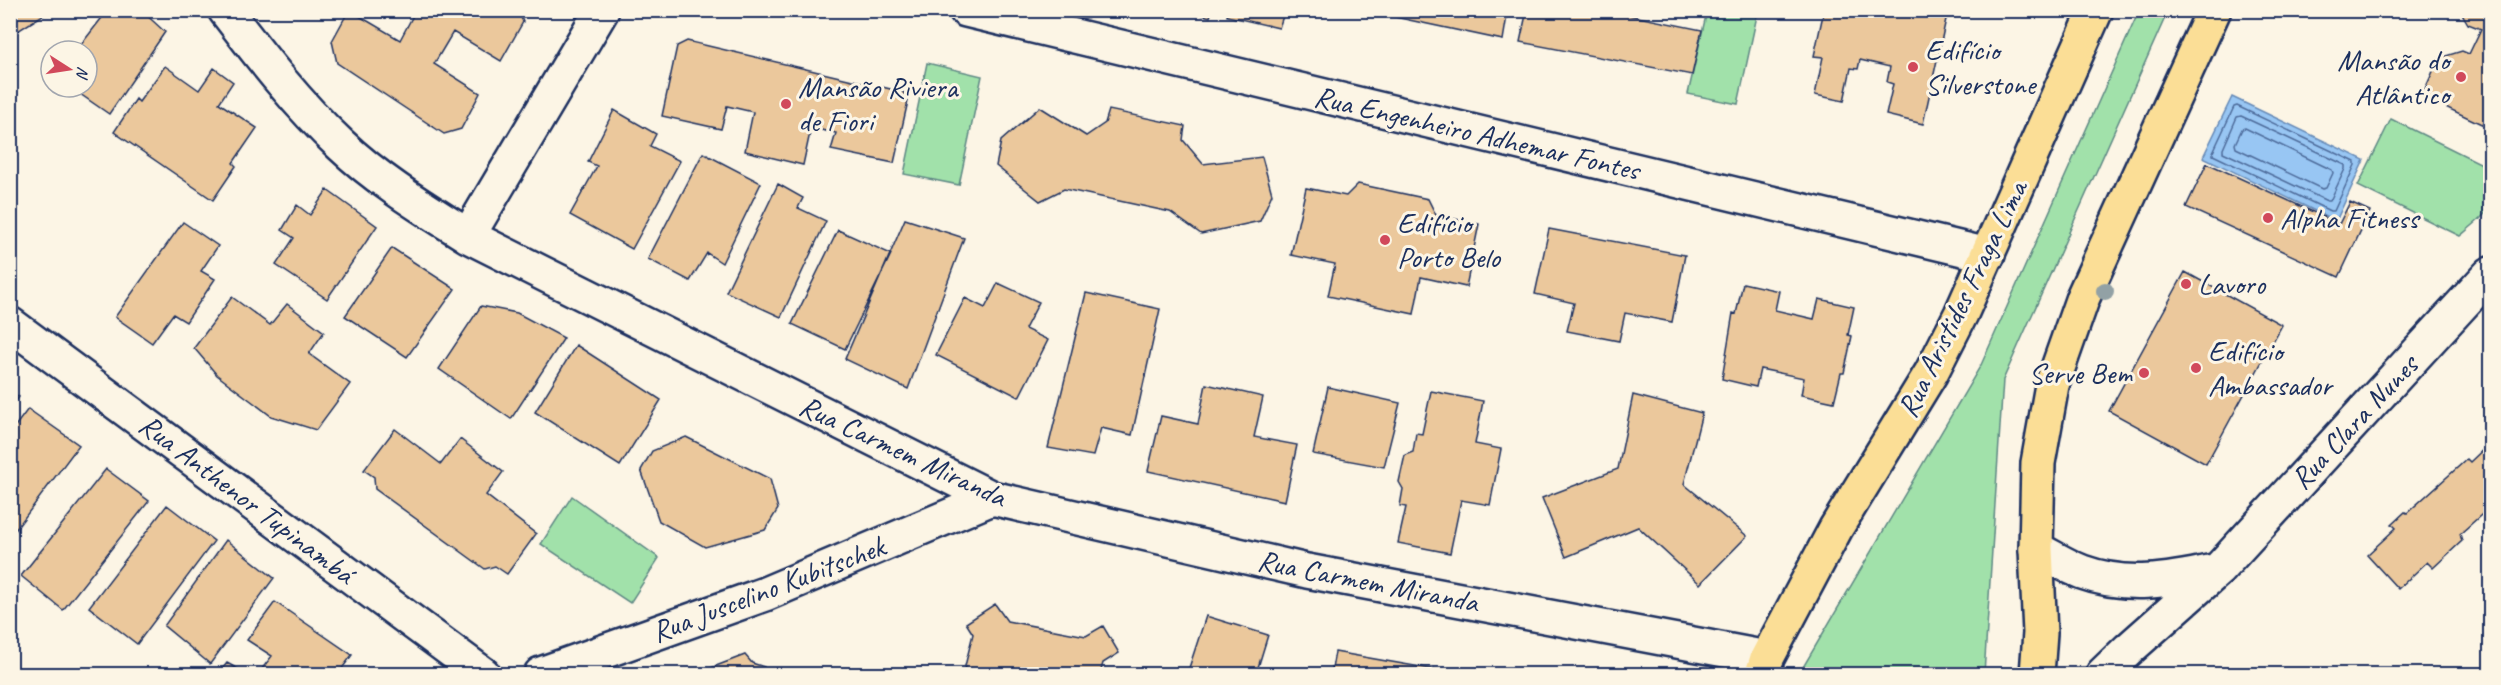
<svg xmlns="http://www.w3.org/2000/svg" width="2501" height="685" viewBox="0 0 2501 685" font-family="Caveat,sans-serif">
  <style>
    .green { fill: #a1e1aa; stroke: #5e8884; stroke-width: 1.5 }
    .water { fill: #98c6f3; stroke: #668ab7; stroke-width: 1.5 }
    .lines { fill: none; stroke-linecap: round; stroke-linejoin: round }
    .shore { stroke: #4d6b9a; stroke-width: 1.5 }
    .building { fill: #ebc89c; stroke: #1b2f5e; stroke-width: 1.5 }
    .minor-casing { stroke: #1b2f5e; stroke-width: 38 }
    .major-casing { stroke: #1b2f5e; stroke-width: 38 }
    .minor { stroke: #fcf5e5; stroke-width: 33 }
    .major { stroke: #fbde96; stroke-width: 33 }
    .tree { fill: #92a1a5 }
    .poi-dot { fill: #d1495b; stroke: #fcf5e5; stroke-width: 2 }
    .labels { text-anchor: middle; stroke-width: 6; stroke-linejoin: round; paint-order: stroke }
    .poi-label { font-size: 30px; fill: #1b2f5e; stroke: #fcf5e5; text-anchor: start }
    .street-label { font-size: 30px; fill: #1b2f5e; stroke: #fcf5e5 }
  </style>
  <rect width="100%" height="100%" fill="#fcf5e5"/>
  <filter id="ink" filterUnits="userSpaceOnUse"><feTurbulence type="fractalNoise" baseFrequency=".0167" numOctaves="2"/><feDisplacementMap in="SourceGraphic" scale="12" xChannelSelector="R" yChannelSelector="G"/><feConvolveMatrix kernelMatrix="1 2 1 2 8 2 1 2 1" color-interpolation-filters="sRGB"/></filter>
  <g filter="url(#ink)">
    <!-- green -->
    <path class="green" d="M 1707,11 L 1758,11 L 1738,104 L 1688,94 Z
      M 2139,11 L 2168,11 L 2003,380 L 1984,674 L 1799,674 L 1981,365 Z
      M 927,63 L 982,76 L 959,185 L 904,174 Z
      M 2391,119 L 2490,168 C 2491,212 2494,208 2460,236 L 2358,186 Z
      M 572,496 L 659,558 L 630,603 L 541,544 Z"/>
    <!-- water -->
    <path class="water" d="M 2232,97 L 2364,160 L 2336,221 L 2203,157 Z"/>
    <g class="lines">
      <!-- shore -->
      <path class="shore" d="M 2237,106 L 2355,162 L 2355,165 L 2334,211 L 2330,211 L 2213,155 L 2213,152 L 2234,107 Z
        M 2241,116 L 2345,165 L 2345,169 L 2330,201 L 2327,201 L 2223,152 L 2223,149 L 2237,117 Z
        M 2245,128 L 2332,170 L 2333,173 L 2326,188 L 2322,189 L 2236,148 L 2235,144 L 2242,129 Z"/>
    </g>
    <!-- building -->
    <path class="building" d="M 10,10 L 51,10 L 10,36 Z
      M 108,10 L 124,10 L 134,18 L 141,10 L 165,32 L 109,114 L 70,87 L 87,87 L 87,51 L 76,51 Z
      M 349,10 L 400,40 L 416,10 L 518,10 L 523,22 L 501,61 L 453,32 L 434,64 L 480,93 L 461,129 L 444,134 L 337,63 L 332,41 Z
      M 1185,10 L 1212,10 L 1210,17 Z
      M 1228,10 L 1285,10 L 1279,28 L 1227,16 Z
      M 1362,10 L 1508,10 L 1503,40 Z
      M 1527,10 L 1629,10 L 1628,15 L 1702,30 L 1692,75 L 1520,42 Z
      M 1824,10 L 1900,10 L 1916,14 L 1916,10 L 1948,10 L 1923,124 L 1886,115 L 1893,84 L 1887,82 L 1890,67 L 1860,60 L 1858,69 L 1851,68 L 1844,101 L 1815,95 L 1823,57 L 1814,56 Z
      M 2460,10 L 2490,10 L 2490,128 L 2422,96 L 2439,58 L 2462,51 L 2469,54 L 2481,29 L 2468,24 Z
      M 687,41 L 903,92 L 908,101 L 894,163 L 831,150 L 836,133 L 811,128 L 803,165 L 745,151 L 753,112 L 727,106 L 721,129 L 662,116 L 677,46 Z
      M 165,66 L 199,90 L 214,68 L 233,82 L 219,103 L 257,128 L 233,163 L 236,166 L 213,200 L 114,132 L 136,99 L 139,102 Z
      M 1040,107 L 1086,136 L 1105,123 L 1109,110 L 1185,126 L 1183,140 L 1203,164 L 1262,157 L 1272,194 L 1260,221 L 1201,234 L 1170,212 L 1064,189 L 1040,201 L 996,166 L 1001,141 Z
      M 614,110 L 656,134 L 650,146 L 680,161 L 632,249 L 570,215 L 597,166 L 588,162 Z
      M 703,153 L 761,183 L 722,263 L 707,253 L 690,281 L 648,259 Z
      M 2207,163 L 2339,224 L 2350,202 L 2370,211 L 2339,277 L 2186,207 Z
      M 778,184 L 803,198 L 798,208 L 826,221 L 781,317 L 726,292 Z
      M 1358,184 L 1428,199 L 1436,215 L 1479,224 L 1466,287 L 1421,277 L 1414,314 L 1328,296 L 1335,264 L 1291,255 L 1306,188 L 1346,196 Z
      M 327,190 L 377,226 L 327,299 L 276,265 L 294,238 L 282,230 L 297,205 L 310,215 Z
      M 905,219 L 964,238 L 908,389 L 845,359 Z
      M 183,222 L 218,246 L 201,271 L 215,279 L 186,322 L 173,314 L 152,343 L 115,317 Z
      M 1549,229 L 1685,255 L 1672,322 L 1625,313 L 1619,341 L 1567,331 L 1574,303 L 1535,294 Z
      M 838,230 L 891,254 L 845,349 L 792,324 Z
      M 392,248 L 455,289 L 407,357 L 345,316 Z
      M 2185,272 L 2282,325 L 2206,464 L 2109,411 Z
      M 998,283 L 1039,302 L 1025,329 L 1048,340 L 1019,397 L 936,355 L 965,298 L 985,308 Z
      M 1743,283 L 1779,291 L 1775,310 L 1814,319 L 1819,299 L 1854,307 L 1848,335 L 1852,336 L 1844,373 L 1841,373 L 1834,402 L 1801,395 L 1804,378 L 1760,369 L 1756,387 L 1722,379 L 1733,313 L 1736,314 Z
      M 1086,293 L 1160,309 L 1132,435 L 1101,428 L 1093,456 L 1048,448 Z
      M 232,297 L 270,325 L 287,304 L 324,332 L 309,354 L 350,384 L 316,430 L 271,416 L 217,375 L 194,348 Z
      M 481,306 L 517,313 L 564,338 L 511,419 L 439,369 Z
      M 576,345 L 661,400 L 620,466 L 535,412 Z
      M 1206,384 L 1263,397 L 1254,437 L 1297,445 L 1285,501 L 1148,471 L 1161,416 L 1198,424 Z
      M 1328,387 L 1400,403 L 1384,467 L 1313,454 Z
      M 10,391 L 19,397 L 10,409 Z
      M 1431,391 L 1483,401 L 1475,444 L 1501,449 L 1490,505 L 1461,500 L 1450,553 L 1398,543 L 1406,507 L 1400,506 L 1403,489 L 1399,482 L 1405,455 L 1413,452 L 1416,433 L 1422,434 Z
      M 1633,395 L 1702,413 L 1684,484 L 1747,536 L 1700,584 L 1638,527 L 1566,557 L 1542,498 L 1618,469 Z
      M 28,409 L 79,445 L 10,537 L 10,433 Z
      M 395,429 L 441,464 L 460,439 L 503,472 L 486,495 L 536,534 L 507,574 L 495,566 L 485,569 L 375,489 L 374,477 L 364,470 Z
      M 686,437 L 770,479 L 778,509 L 765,530 L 705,547 L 659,521 L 641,470 L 652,451 Z
      M 2490,443 L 2490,507 L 2460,534 L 2462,541 L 2433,568 L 2427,562 L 2398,589 L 2367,555 L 2396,528 L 2392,524 L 2405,512 L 2407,513 L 2467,459 L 2470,462 Z
      M 106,469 L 149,501 L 63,610 L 21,576 Z
      M 167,505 L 214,541 L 137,644 L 89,607 Z
      M 226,540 L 274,578 L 210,664 L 164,626 Z
      M 275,602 L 352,655 L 338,674 L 258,674 L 272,656 L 247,640 Z
      M 995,604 L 1007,621 L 1086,636 L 1103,626 L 1119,653 L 1103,663 L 1100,674 L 963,674 L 973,634 L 966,623 Z
      M 1206,616 L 1268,635 L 1256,674 L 1187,674 Z
      M 1335,652 L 1454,673 L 1454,674 L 1331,674 Z
      M 745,655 L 752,663 L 764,667 L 760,674 L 695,674 Z
      M 227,663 L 247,674 L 218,674 Z"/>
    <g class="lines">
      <!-- minor casing -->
      <g class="minor-casing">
        <path id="minor" d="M 225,10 C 261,57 298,105 341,145 C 379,181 424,208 468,236 L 992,498 L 1307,571 L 1767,658
          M 966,10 L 1988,255
          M 468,236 L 602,10
          M 10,324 L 483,674
          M 2036,549 C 2051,556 2066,566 2082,572 C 2126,588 2168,581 2213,571
          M 541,674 L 765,594 L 992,498
          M 2103,674 L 2129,649 L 2218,570 L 2490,274"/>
      </g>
      <!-- major casing -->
      <g class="major-casing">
        <path id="major" d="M 1762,674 L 1767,658 L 1836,528 L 1931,373 L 1961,314 L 2096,10
          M 2037,674 L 2040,633 L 2036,549 L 2038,463 L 2052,385 L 2083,297 L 2214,10"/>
      </g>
      <!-- minor -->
      <use href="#minor" class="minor"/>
      <!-- major -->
      <use href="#major" class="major"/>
    </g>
    <!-- trees -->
    <circle class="tree" cx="2105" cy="291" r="9"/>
  </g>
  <!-- markers -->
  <g class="poi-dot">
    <circle cx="1913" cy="67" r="6"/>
    <circle cx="2461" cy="77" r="6"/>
    <circle cx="786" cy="104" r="6"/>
    <circle cx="2268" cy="218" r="6"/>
    <circle cx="1385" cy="240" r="6"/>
    <circle cx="2186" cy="284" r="6"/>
    <circle cx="2196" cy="368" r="6"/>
    <circle cx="2144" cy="373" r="6"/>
  </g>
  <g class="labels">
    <!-- poi labels -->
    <g class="poi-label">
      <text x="1925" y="60">Edifício<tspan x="1925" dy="34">Silverstone</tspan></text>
      <text x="2449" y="70" text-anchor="end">Mansão do<tspan x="2449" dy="34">Atlântico</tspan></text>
      <text x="798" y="97">Mansão Riviera<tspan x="798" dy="34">de Fiori</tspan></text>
      <text x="2280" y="228">Alpha Fitness</text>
      <text x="1397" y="233">Edifício<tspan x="1397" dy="34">Porto Belo</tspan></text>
      <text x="2198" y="294">Lavoro</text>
      <text x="2208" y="361">Edifício<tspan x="2208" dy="34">Ambassador</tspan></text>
      <text x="2132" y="383" text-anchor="end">Serve Bem</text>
    </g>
    <!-- street labels -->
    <g class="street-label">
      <text transform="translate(1477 133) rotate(13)" y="10">Rua Engenheiro Adhemar Fontes</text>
      <text transform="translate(1962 299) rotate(-64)" y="10">Rua Aristides Fraga Lima</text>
      <text transform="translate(2354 422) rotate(-47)" y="10">Rua Clara Nunes</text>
      <text transform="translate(903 451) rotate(25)" y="10">Rua Carmem Miranda</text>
      <text transform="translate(247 499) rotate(37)" y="10">Rua Anthenor Tupinambá</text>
      <text transform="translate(1368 581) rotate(11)" y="10">Rua Carmem Miranda</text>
      <text transform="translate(768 589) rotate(-21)" y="10">Rua Juscelino Kubitschek</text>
    </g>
  </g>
  <!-- margin -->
  <rect width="2501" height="685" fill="none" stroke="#fcf5e5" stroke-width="36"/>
  <rect x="18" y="18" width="2465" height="649" fill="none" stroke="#1b2f5e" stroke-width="2" filter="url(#ink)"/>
  <!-- north arrow -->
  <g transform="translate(69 69) rotate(102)"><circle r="28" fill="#fcf5e5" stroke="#a2a6af" stroke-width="1.5"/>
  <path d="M0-4.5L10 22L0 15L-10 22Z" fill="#d1495b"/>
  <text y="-9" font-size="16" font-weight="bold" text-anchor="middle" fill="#1b2f5e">N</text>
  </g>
</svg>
